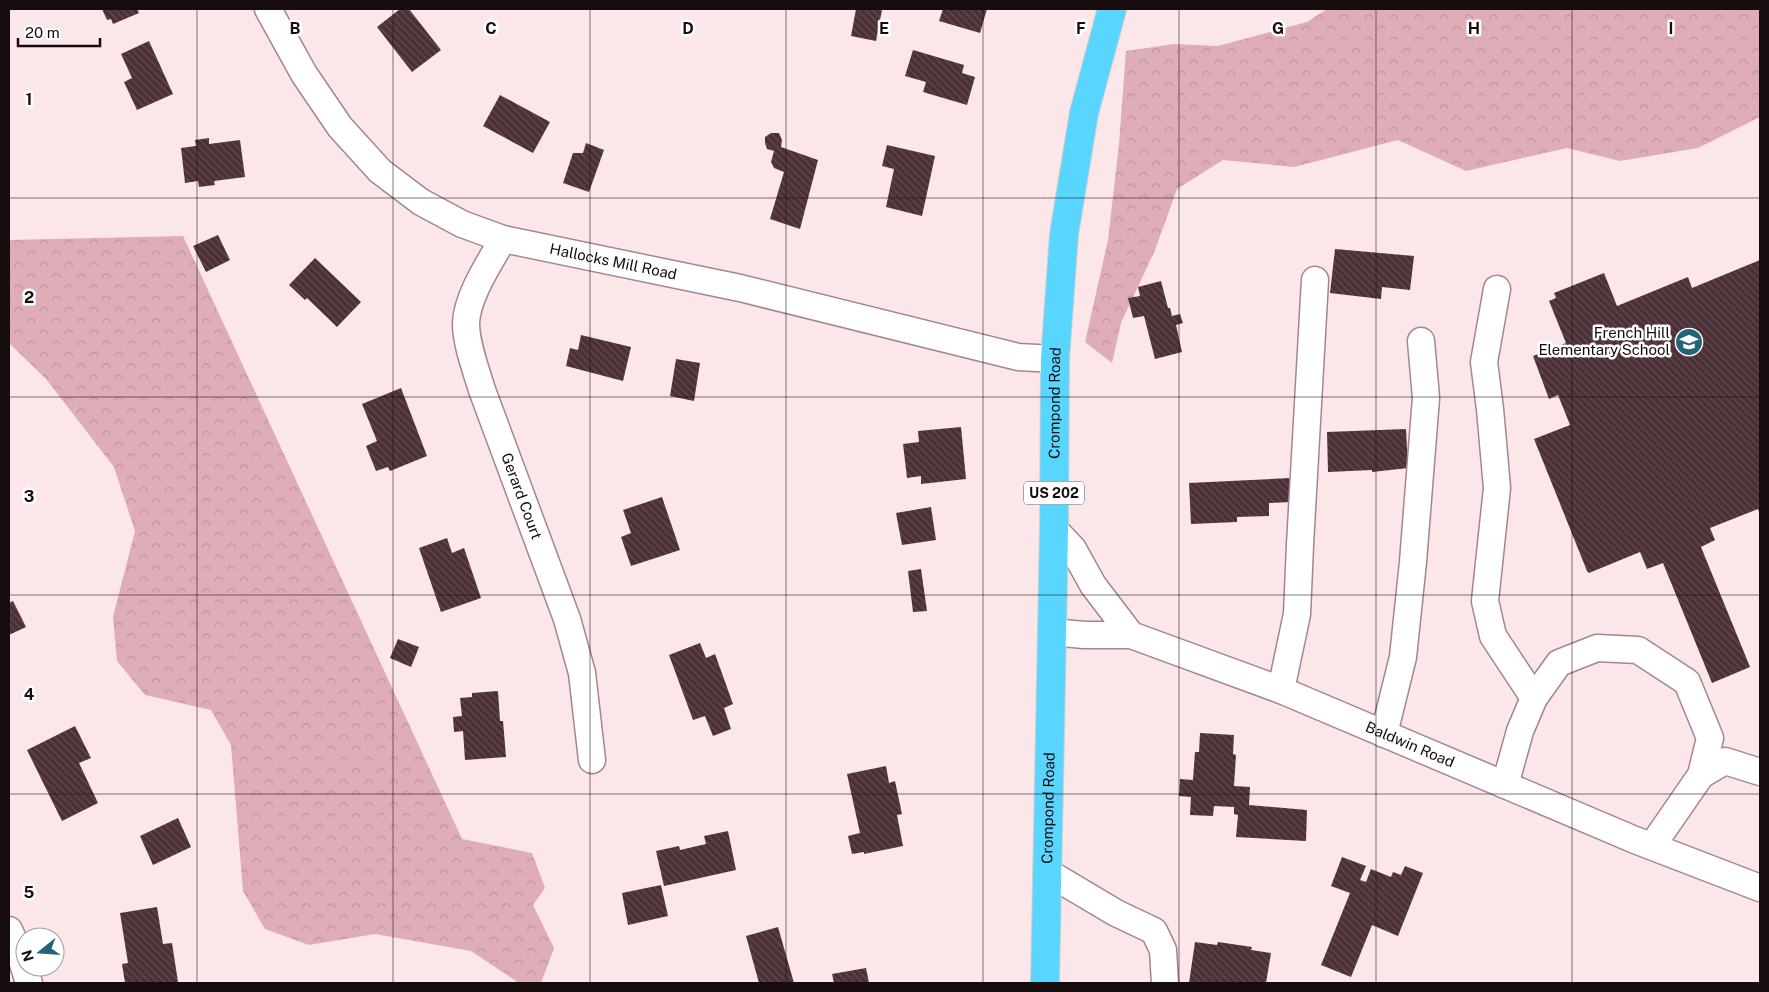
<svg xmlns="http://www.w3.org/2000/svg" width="1769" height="992" viewBox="0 0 1769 992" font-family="'Public Sans',sans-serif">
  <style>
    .forest { fill: url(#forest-crowns) }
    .building { fill: url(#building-back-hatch) }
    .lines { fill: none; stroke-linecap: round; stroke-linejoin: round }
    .minor-casing { stroke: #a5868c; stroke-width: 29 }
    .highway-casing { stroke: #d0cecf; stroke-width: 30 }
    .minor { stroke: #fff; stroke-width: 26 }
    .highway { stroke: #59d6ff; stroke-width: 28 }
    .grid { fill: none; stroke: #160b0d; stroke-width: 1; stroke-opacity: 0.55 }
    .labels { text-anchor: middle; stroke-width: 5; stroke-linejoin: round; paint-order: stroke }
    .shield { fill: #fff; stroke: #5c5456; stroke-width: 1 }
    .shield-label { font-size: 14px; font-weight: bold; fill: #160b0d }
    .street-label { font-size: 15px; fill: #160b0d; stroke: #fff }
    .poi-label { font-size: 15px; fill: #160b0d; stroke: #fff; text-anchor: end }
    .grid-label { font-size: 16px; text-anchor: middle; font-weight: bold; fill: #160b0d; stroke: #fff; stroke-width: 5; stroke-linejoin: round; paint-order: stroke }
  </style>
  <defs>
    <pattern id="forest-crowns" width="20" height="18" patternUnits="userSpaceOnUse" patternTransform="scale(1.25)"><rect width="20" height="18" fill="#dfadb7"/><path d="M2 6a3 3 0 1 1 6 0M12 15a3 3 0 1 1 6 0" fill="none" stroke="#bf949c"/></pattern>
    <pattern id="building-back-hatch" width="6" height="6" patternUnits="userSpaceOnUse" patternTransform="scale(1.25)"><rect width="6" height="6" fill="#4b3136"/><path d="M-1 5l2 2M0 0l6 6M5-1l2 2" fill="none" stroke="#614c50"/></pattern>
  </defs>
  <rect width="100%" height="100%" fill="#fbe6ea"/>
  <!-- forest -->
  <path class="forest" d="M 1327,9 L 1760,9 L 1760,117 L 1698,148 L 1620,161 L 1567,148 L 1466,171 L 1398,140 L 1294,167 L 1223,160 L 1177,189 L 1155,250 L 1121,323 L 1112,363 L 1085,342 L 1108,240 L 1119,144 L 1126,51 L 1174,44 L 1218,46 L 1307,22 Z
    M 183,236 L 462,839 L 532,853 L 545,888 L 533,905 L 554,948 L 541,983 L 519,983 L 471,951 L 375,934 L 309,945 L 265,929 L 243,891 L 231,745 L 211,710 L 145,695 L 117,661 L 113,617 L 135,531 L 114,467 L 46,379 L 9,343 L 9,240 Z"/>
  <!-- building -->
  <path class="building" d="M 102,9 L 137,9 L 139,13 L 113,24 L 111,19 L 107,20 Z
    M 400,9 L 409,9 L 441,50 L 412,72 L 377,27 Z
    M 856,9 L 882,10 L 876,41 L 851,36 Z
    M 943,9 L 987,9 L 980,33 L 939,21 Z
    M 149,41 L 173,94 L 137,110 L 124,82 L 132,78 L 121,54 Z
    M 913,50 L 964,65 L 962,73 L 975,77 L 967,105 L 923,92 L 926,82 L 905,76 Z
    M 500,95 L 550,122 L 533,153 L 483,126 Z
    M 771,133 L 779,133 L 782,140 L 781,147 L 818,160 L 800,229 L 770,219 L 784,172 L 774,168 L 771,162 L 774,151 L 767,149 L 765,143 L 765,137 Z
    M 209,138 L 209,144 L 240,140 L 245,177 L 214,181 L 215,185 L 199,187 L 198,181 L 185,183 L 181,148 L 196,146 L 195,140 Z
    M 586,143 L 604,150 L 589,192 L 563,183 L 573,153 L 583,153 Z
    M 887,145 L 935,156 L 922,216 L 886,207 L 894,169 L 882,166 Z
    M 218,235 L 230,260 L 206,272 L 193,246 Z
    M 1335,249 L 1414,256 L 1410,290 L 1382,287 L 1381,299 L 1330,293 Z
    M 315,258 L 361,302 L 337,327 L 307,298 L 305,300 L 289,285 Z
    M 1760,260 L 1760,515 L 1758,509 L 1710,528 L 1715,540 L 1701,547 L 1750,667 L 1712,683 L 1663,563 L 1647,569 L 1640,552 L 1589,573 L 1587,571 L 1534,439 L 1570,425 L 1558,395 L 1549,399 L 1533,356 L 1566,343 L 1549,301 L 1556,298 L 1554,293 L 1604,273 L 1617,306 L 1688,277 L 1692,288 Z
    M 1161,281 L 1168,308 L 1170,308 L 1172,316 L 1180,314 L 1183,323 L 1176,325 L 1182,352 L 1155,359 L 1144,316 L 1133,318 L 1128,298 L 1140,296 L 1138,287 Z
    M 581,335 L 631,347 L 623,381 L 566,366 L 570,348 L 578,350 Z
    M 676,359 L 700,363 L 694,401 L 670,396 Z
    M 401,388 L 427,456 L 390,471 L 388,467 L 376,471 L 366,446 L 377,441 L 362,404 Z
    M 961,427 L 966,479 L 921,484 L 921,476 L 907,478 L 903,444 L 919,442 L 918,431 Z
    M 1406,429 L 1408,468 L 1372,472 L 1372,470 L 1328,472 L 1327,432 Z
    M 1290,478 L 1291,502 L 1269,503 L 1269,516 L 1237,517 L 1237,522 L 1191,524 L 1189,483 Z
    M 662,497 L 680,550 L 631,566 L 621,537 L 631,533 L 623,510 Z
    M 931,507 L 936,540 L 902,545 L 896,513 Z
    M 447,538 L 452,553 L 464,548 L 481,598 L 441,612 L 419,548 Z
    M 921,569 L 927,611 L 913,612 L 908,571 Z
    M 13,601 L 26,627 L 9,635 L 9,603 Z
    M 398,639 L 419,647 L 411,667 L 390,658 Z
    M 700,643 L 706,658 L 715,654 L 733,704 L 724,708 L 731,729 L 713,736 L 705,716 L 693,720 L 669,655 Z
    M 498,691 L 500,721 L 503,721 L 506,757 L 465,760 L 463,731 L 454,732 L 453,717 L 462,716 L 460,698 L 472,697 L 472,693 Z
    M 75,726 L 91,758 L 79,763 L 98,803 L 62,821 L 27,750 Z
    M 1200,733 L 1234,735 L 1233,754 L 1236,755 L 1234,786 L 1250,787 L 1249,805 L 1307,810 L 1306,841 L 1236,837 L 1238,815 L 1234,814 L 1234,807 L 1214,806 L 1213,816 L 1190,815 L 1191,797 L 1179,796 L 1180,779 L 1193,780 L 1195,752 L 1199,752 Z
    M 886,766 L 889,783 L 895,781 L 902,814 L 897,815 L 903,846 L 864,854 L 864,852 L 852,854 L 848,836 L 860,833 L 847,774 Z
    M 178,818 L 191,847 L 153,865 L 140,836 Z
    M 728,831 L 736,870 L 664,886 L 656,851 L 679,846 L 680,850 L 706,844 L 704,836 Z
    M 1342,857 L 1366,866 L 1360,880 L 1366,882 L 1371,869 L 1391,877 L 1393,872 L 1401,875 L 1405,866 L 1423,873 L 1398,936 L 1372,925 L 1351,977 L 1321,965 L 1350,893 L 1331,886 Z
    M 661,885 L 668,916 L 628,925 L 622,893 Z
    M 157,907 L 163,944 L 172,943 L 178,982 L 167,983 L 125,983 L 122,964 L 128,963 L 120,913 Z
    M 778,927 L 794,983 L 759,983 L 746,936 Z
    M 1195,942 L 1217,945 L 1218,942 L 1252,947 L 1251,950 L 1271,953 L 1266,983 L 1189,983 Z
    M 866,968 L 869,983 L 834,983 L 832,974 Z"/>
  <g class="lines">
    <!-- minor casing -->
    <g class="minor-casing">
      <g id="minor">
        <path id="s1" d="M 268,9 L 304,74 L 340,127 L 380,171 L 421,202 L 462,224 L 503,239 L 740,288 L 1018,357 L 1055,359"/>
        <path id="s2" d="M 503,239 C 490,262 467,296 466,323 C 466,344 476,370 482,390 L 567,619 L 582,673 L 592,760"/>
        <path d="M 1497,289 L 1484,362 L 1490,409 L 1497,488 L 1485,601 L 1493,636 L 1534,698"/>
        <path d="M 1054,529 L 1073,549 L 1093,585 L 1131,635"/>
        <path id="s3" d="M 1053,632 L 1084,635 L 1131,635 L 1281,690 L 1635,840 L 1760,888"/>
        <path d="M 1281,690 L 1297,614 L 1300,545 L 1315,280"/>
        <path d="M 1384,734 L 1403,657 L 1413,562 L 1426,398 L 1421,341"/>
        <path d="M 1701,775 L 1725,761 L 1760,772"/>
        <path d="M 1505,785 L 1520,731 L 1534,698 L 1559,663 L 1597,648 L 1638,650 L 1687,682 L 1710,738 L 1701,775 L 1652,846"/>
        <path d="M 1047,872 L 1116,913 L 1154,931 L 1163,950 L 1165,983"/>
        <path d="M 9,930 L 20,954 L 29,983"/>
      </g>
    </g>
    <!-- highway casing -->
    <g class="highway-casing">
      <g id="highway">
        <path id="s4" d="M 1045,983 L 1054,529 L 1055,359 L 1064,234 L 1084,113 L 1112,9"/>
      </g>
    </g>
    <!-- minor -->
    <use href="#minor" class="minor"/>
    <!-- highway -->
    <use href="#highway" class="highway"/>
  </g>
  <!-- grid -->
  <path class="grid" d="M 197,9 L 197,983M 393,9 L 393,983M 590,9 L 590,983M 786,9 L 786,983M 983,9 L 983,983M 1179,9 L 1179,983M 1376,9 L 1376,983M 1572,9 L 1572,983M 9,198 L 1760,198M 9,397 L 1760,397M 9,595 L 1760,595M 9,794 L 1760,794"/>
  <!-- icons -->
  <defs>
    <g id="school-disc" transform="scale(1.4375)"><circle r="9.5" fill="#236378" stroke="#fff"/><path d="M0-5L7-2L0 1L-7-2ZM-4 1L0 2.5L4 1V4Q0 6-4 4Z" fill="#fff"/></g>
  </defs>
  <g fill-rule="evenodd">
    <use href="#school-disc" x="1689" y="342"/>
  </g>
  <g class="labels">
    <!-- shield labels -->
    <rect class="shield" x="1024" y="481.5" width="60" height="23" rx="4"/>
    <g class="shield-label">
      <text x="1054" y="498">US 202</text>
    </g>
    <!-- street labels -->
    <g class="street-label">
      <text dy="5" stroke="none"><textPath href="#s1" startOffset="452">Hallocks Mill Road</textPath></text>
      <text dy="5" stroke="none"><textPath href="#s4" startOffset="580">Crompond Road</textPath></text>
      <text dy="5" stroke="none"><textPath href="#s2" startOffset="275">Gerard Court</textPath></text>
      <text dy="5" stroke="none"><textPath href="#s3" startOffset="378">Baldwin Road</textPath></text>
      <text dy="5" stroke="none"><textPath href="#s4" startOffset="175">Crompond Road</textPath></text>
    </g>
    <!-- poi labels -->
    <g class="poi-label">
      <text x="1670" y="338">French Hill<tspan x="1670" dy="17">Elementary School</tspan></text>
    </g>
  </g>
  <g class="grid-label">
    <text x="295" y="34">B</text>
    <text x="491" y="34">C</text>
    <text x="688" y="34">D</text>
    <text x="884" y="34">E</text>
    <text x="1081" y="34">F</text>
    <text x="1278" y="34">G</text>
    <text x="1474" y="34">H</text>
    <text x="1671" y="34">I</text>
    <text x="29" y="105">1</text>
    <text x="29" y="303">2</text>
    <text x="29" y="502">3</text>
    <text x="29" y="700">4</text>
    <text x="29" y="898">5</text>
  </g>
  <!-- border -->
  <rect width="1769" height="992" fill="none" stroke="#160b0d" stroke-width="20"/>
  <!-- north arrow -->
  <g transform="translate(40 952) rotate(253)"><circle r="24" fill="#ffffff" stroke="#a29d9e"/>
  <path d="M0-4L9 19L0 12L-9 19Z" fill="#236378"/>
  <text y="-8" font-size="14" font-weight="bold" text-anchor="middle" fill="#160b0d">N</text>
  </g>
  <!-- scale -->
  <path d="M18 38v8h82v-8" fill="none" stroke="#160b0d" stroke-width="2.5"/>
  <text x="25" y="38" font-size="15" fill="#160b0d" stroke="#ffffff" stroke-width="4" paint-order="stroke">20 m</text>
</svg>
